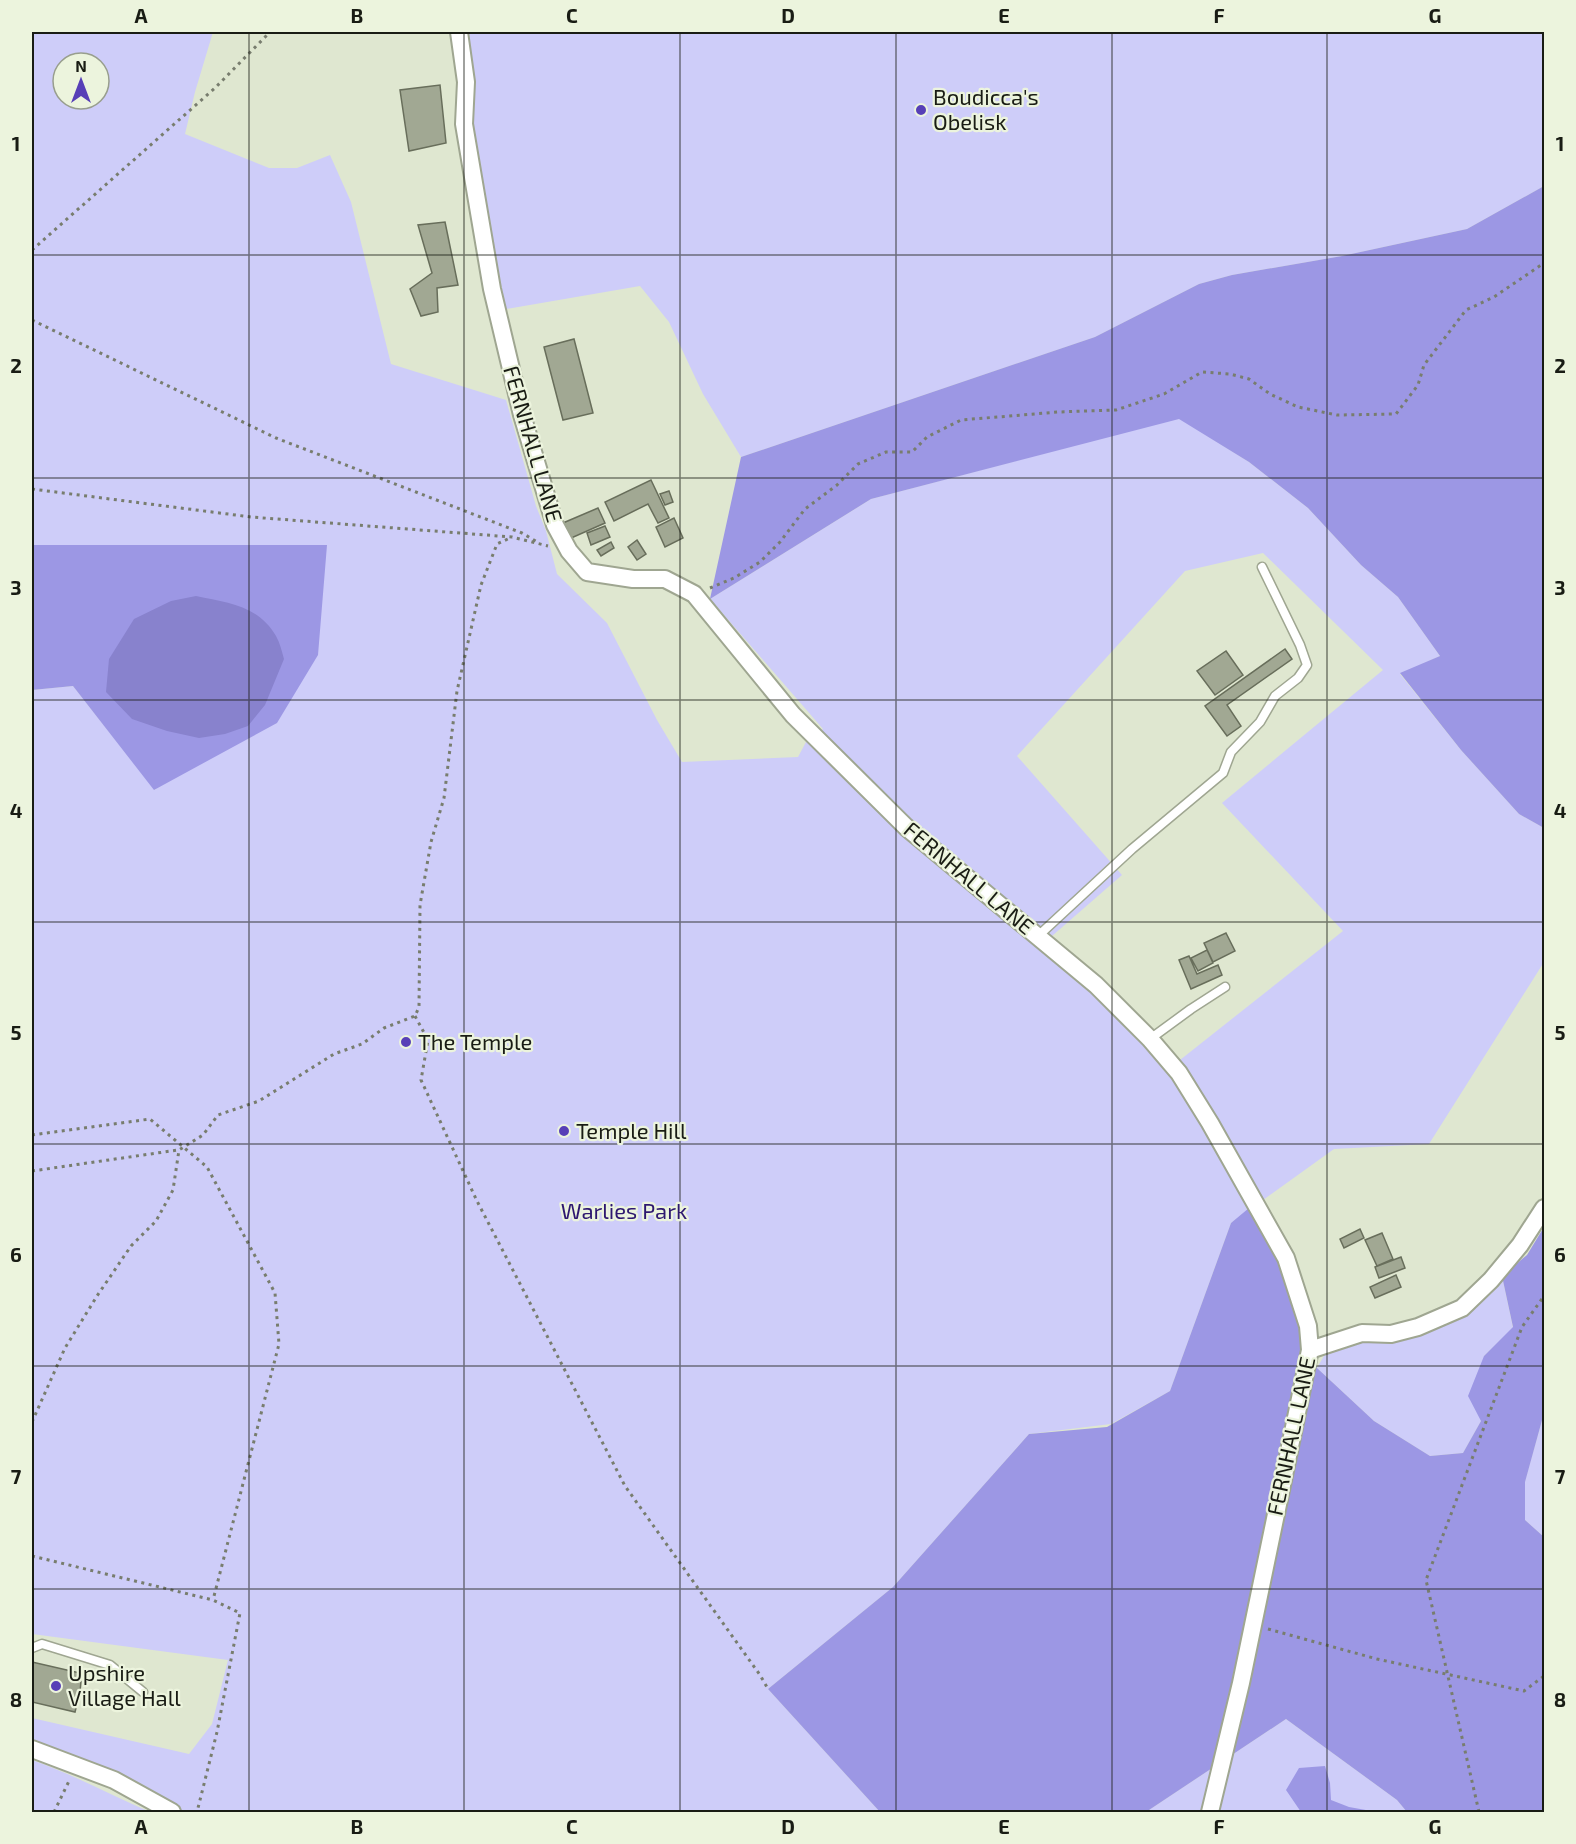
<svg xmlns="http://www.w3.org/2000/svg" width="1576" height="1844" viewBox="0 0 1576 1844" font-family="'Exo 2',sans-serif">
  <style>
    .green { fill: #cecdf9; fill-rule: evenodd }
    .forest { fill: #9c97e4 }
    .water { fill: #8882cd }
    .building { fill: #a1a893; stroke: #686e5b; stroke-width: 1.5 }
    .lines { fill: none; stroke-linecap: round; stroke-linejoin: round }
    .lane-casing { stroke: #9fa691; stroke-width: 11 }
    .street-casing { stroke: #9fa691; stroke-width: 20 }
    .path { stroke: #787d6e; stroke-width: 3; stroke-dasharray: 3 4.5; stroke-linecap: butt }
    .lane { stroke: #fff; stroke-width: 8 }
    .street { stroke: #fff; stroke-width: 16 }
    .grid { fill: none; stroke: #191c14; stroke-width: 1.5; stroke-opacity: 0.55 }
    .poi-dot { fill: #573fb7; stroke: #ecf4dd; stroke-width: 2 }
    .labels { text-anchor: middle; stroke-width: 4.5; stroke-linejoin: round; paint-order: stroke }
    .poi-label { font-size: 22px; fill: #191c14; stroke: #ecf4dd; text-anchor: start }
    .street-label { font-size: 22px; fill: #191c14; stroke: #ecf4dd }
    .park-label { font-size: 22px; fill: #2e1870; stroke: #ecf4dd }
    .neatline { fill: none; stroke: #191c14; stroke-width: 2 }
    .grid-label { font-size: 20px; text-anchor: middle; font-weight: bold; fill: #191c14 }
  </style>
  <rect width="100%" height="100%" fill="#dfe7d0"/>
  <!-- green -->
  <path class="green" d="M 32,32 L 213,32 L 195,92 L 185,134 L 269,168 L 297,168 L 330,155 L 351,202 L 391,364 L 506,400 L 536,506 L 546,531 L 557,574 L 607,623 L 657,720 L 682,762 L 798,757 L 806,742 L 823,729 L 710,599 L 871,499 L 1179,418 L 1249,462 L 1308,508 L 1361,565 L 1398,597 L 1440,656 L 1400,674 L 1461,750 L 1519,814 L 1544,828 L 1544,962 L 1429,1144 L 1334,1149 L 1231,1223 L 1170,1391 L 1111,1424 L 1029,1434 L 893,1587 L 768,1689 L 880,1812 L 155,1812 L 32,1741 L 32,1718 L 189,1754 L 212,1724 L 228,1660 L 32,1634 L 32,690 L 73,686 L 155,790 L 327,546 L 32,545 ZM 63,63 L 99,63 L 99,99 L 63,99 ZM 1263,553 L 1383,670 L 1222,803 L 1343,931 L 1180,1060 L 1109,987 L 1052,936 L 1122,875 L 1017,756 L 1185,571 Z
    M 449,32 L 1544,32 L 1544,186 L 1467,229 L 1342,256 L 1232,275 L 1199,284 L 1095,337 L 741,457 L 703,394 L 669,322 L 640,286 L 506,309 Z
    M 1502,1276 L 1513,1328 L 1484,1356 L 1481,1421 L 1463,1453 L 1430,1456 L 1374,1421 L 1317,1368 L 1329,1347 L 1360,1341 L 1394,1342 L 1421,1335 Z
    M 1544,1413 L 1544,1537 L 1525,1520 L 1525,1481 Z
    M 1286,1719 L 1397,1800 L 1407,1812 L 1146,1812 Z
    M 32,1760 C 72,1774 111,1795 150,1812 L 32,1812 Z"/>
  <!-- forest -->
  <path class="forest" d="M 1544,186 L 1544,828 L 1519,814 L 1461,750 L 1400,673 L 1440,656 L 1398,597 L 1361,565 L 1308,508 L 1249,462 L 1179,419 L 871,499 L 710,599 L 741,457 L 1095,337 L 1199,284 L 1232,275 L 1342,256 L 1467,229 Z
    M 32,545 L 327,545 L 318,655 L 277,723 L 154,790 L 73,686 L 32,690 Z
    M 1249,1208 L 1280,1262 L 1304,1347 L 1317,1368 L 1374,1421 L 1430,1456 L 1463,1453 L 1481,1421 L 1468,1396 L 1484,1356 L 1513,1327 L 1502,1276 L 1527,1255 L 1544,1227 L 1544,1413 L 1525,1482 L 1525,1520 L 1544,1537 L 1544,1812 L 1407,1812 L 1397,1800 L 1286,1719 L 1146,1812 L 880,1812 L 768,1689 L 893,1587 L 1029,1434 L 1107,1427 L 1170,1391 L 1231,1223 Z
    M 1325,1766 L 1330,1783 L 1331,1800 L 1349,1807 L 1377,1812 L 1301,1812 L 1286,1790 L 1299,1768 Z"/>
  <!-- water -->
  <path class="water" d="M 196,596 C 228,603 258,605 276,636 C 280,643 282,652 284,659 L 265,705 L 248,726 L 225,734 L 199,738 L 167,731 L 132,719 L 106,692 L 109,659 L 134,619 L 171,601 Z"/>
  <!-- building -->
  <path class="building" d="M 440,85 L 446,143 L 409,151 L 400,90 Z
    M 445,222 L 458,285 L 437,288 L 438,312 L 421,316 L 410,289 L 432,273 L 418,225 Z
    M 574,339 L 593,413 L 563,420 L 544,347 Z
    M 651,480 L 669,518 L 658,523 L 648,504 L 614,521 L 605,502 Z
    M 669,491 L 673,502 L 665,505 L 660,494 Z
    M 598,508 L 605,523 L 569,539 L 563,523 Z
    M 674,518 L 683,538 L 665,547 L 656,527 Z
    M 605,526 L 610,537 L 591,545 L 587,533 Z
    M 637,540 L 646,554 L 637,560 L 628,547 Z
    M 611,542 L 614,548 L 601,556 L 597,550 Z
    M 1285,649 L 1292,659 L 1227,705 L 1241,726 L 1227,736 L 1205,706 Z
    M 1226,651 L 1243,675 L 1215,695 L 1197,671 Z
    M 1226,933 L 1235,951 L 1213,962 L 1204,943 Z
    M 1207,950 L 1213,963 L 1198,971 L 1191,958 Z
    M 1189,956 L 1197,974 L 1218,965 L 1222,975 L 1191,989 L 1179,960 Z
    M 1360,1229 L 1364,1238 L 1344,1248 L 1340,1239 Z
    M 1382,1233 L 1393,1259 L 1377,1266 L 1365,1240 Z
    M 1401,1257 L 1405,1268 L 1379,1278 L 1375,1267 Z
    M 1396,1275 L 1401,1287 L 1375,1298 L 1370,1287 Z
    M 32,1662 L 80,1673 L 78,1680 L 81,1681 L 80,1692 L 75,1712 L 32,1702 Z"/>
  <g class="lines">
    <!-- lane casing -->
    <g class="lane-casing">
      <path id="lane" d="M 1038,936 L 1132,849 L 1223,773 L 1231,752 L 1260,722 L 1275,696 L 1298,678 L 1307,665 L 1300,645 L 1262,567
        M 1150,1039 L 1191,1009 L 1225,987
        M 32,1648 L 42,1644 L 110,1665 L 143,1692"/>
    </g>
    <!-- street casing -->
    <g class="street-casing">
      <path id="street" d="M 459,32 L 466,82 L 464,124 L 492,289 L 522,415 L 555,525 L 569,551 L 587,572 L 633,579 L 665,579 L 694,594 L 793,715 L 906,827 L 1096,985 L 1150,1039 L 1179,1073 L 1210,1123 L 1286,1258 L 1308,1326 L 1310,1350 L 1241,1683 L 1210,1812
        M 1310,1350 L 1362,1333 L 1391,1334 L 1418,1327 L 1462,1308 L 1491,1280 L 1520,1245 L 1544,1208
        M 32,1749 L 114,1780 L 172,1812"/>
    </g>
    <!-- path -->
    <path class="path" d="M 32,250 L 215,88 L 270,32
      M 32,320 L 276,438 L 522,533 L 539,543
      M 32,489 L 251,517 L 512,537 L 548,546
      M 710,588 L 734,578 L 760,562 L 780,542 L 805,509 L 837,485 L 858,464 L 886,452 L 912,452 L 927,437 L 961,420 L 1058,412 L 1116,410 L 1164,394 L 1202,372 L 1230,374 L 1249,379 L 1270,394 L 1298,407 L 1337,415 L 1396,414 L 1418,385 L 1424,365 L 1466,310 L 1494,297 L 1544,263
      M 415,1016 L 428,1040 L 421,1080 L 477,1201 L 625,1486 L 760,1675 L 768,1689
      M 32,1135 L 150,1119 L 207,1167 L 275,1293 L 279,1344 L 213,1600
      M 32,1171 L 178,1150
      M 32,1422 L 65,1348 L 97,1296 L 131,1246 L 156,1221 L 173,1190 L 179,1150 L 203,1135 L 218,1115 L 259,1101 L 334,1054 L 362,1044 L 384,1028 L 415,1016 L 419,1007 L 420,905 L 431,842 L 444,798 L 457,691 L 481,585 L 497,544 L 512,537
      M 32,1556 L 213,1600 L 240,1613 L 217,1732 L 197,1812
      M 1268,1629 L 1377,1659 L 1524,1691 L 1544,1676
      M 54,1812 L 69,1781
      M 1479,1812 L 1426,1580 L 1522,1327 L 1544,1296"/>
    <!-- lane -->
    <use href="#lane" class="lane"/>
    <!-- street -->
    <use href="#street" class="street"/>
  </g>
  <!-- grid -->
  <path class="grid" d="M 249,32 L 249,1812M 464,32 L 464,1812M 680,32 L 680,1812M 896,32 L 896,1812M 1112,32 L 1112,1812M 1327,32 L 1327,1812M 32,255 L 1544,255M 32,478 L 1544,478M 32,700 L 1544,700M 32,922 L 1544,922M 32,1144 L 1544,1144M 32,1366 L 1544,1366M 32,1589 L 1544,1589"/>
  <!-- markers -->
  <g class="poi-dot">
    <circle cx="921" cy="110" r="6"/>
    <circle cx="406" cy="1042" r="6"/>
    <circle cx="564" cy="1131" r="6"/>
    <circle cx="56" cy="1686" r="6"/>
  </g>
  <g class="labels">
    <!-- poi labels -->
    <g class="poi-label">
      <text x="933" y="105">Boudicca's<tspan x="933" dy="25">Obelisk</tspan></text>
      <text x="418" y="1050">The Temple</text>
      <text x="576" y="1139">Temple Hill</text>
      <text x="68" y="1681">Upshire<tspan x="68" dy="25">Village Hall</tspan></text>
    </g>
    <!-- street labels -->
    <g class="street-label">
      <text transform="translate(533 444) rotate(74)" y="8">FERNHALL LANE</text>
      <text transform="translate(969 878) rotate(40)" y="8">FERNHALL LANE</text>
      <text transform="translate(1291 1436) rotate(-78)" y="8">FERNHALL LANE</text>
    </g>
    <!-- park labels -->
    <g class="park-label">
      <text x="624" y="1219">Warlies Park</text>
    </g>
  </g>
  <!-- border -->
  <rect width="1576" height="1844" fill="none" stroke="#ecf4dd" stroke-width="66"/>
  <!-- north arrow -->
  <g transform="translate(81 81)"><circle r="28" fill="#ecf4dd" stroke="#989e8d" stroke-width="1.5"/>
  <path d="M0-4.5L10 22L0 15L-10 22Z" fill="#573fb7"/>
  <text y="-9" font-size="16" font-weight="bold" text-anchor="middle" fill="#191c14">N</text>
  </g>
  <rect x="33" y="33" width="1510" height="1778" class="neatline"/>
  <g class="grid-label">
    <text x="141" y="23">A</text>
    <text x="357" y="23">B</text>
    <text x="572" y="23">C</text>
    <text x="788" y="23">D</text>
    <text x="1004" y="23">E</text>
    <text x="1219" y="23">F</text>
    <text x="1435" y="23">G</text>
    <text x="16" y="151">1</text>
    <text x="1560" y="151">1</text>
    <text x="16" y="373">2</text>
    <text x="1560" y="373">2</text>
    <text x="16" y="595">3</text>
    <text x="1560" y="595">3</text>
    <text x="16" y="818">4</text>
    <text x="1560" y="818">4</text>
    <text x="16" y="1040">5</text>
    <text x="1560" y="1040">5</text>
    <text x="16" y="1262">6</text>
    <text x="1560" y="1262">6</text>
    <text x="16" y="1484">7</text>
    <text x="1560" y="1484">7</text>
    <text x="16" y="1707">8</text>
    <text x="1560" y="1707">8</text>
    <text x="141" y="1834">A</text>
    <text x="357" y="1834">B</text>
    <text x="572" y="1834">C</text>
    <text x="788" y="1834">D</text>
    <text x="1004" y="1834">E</text>
    <text x="1219" y="1834">F</text>
    <text x="1435" y="1834">G</text>
  </g>
</svg>
